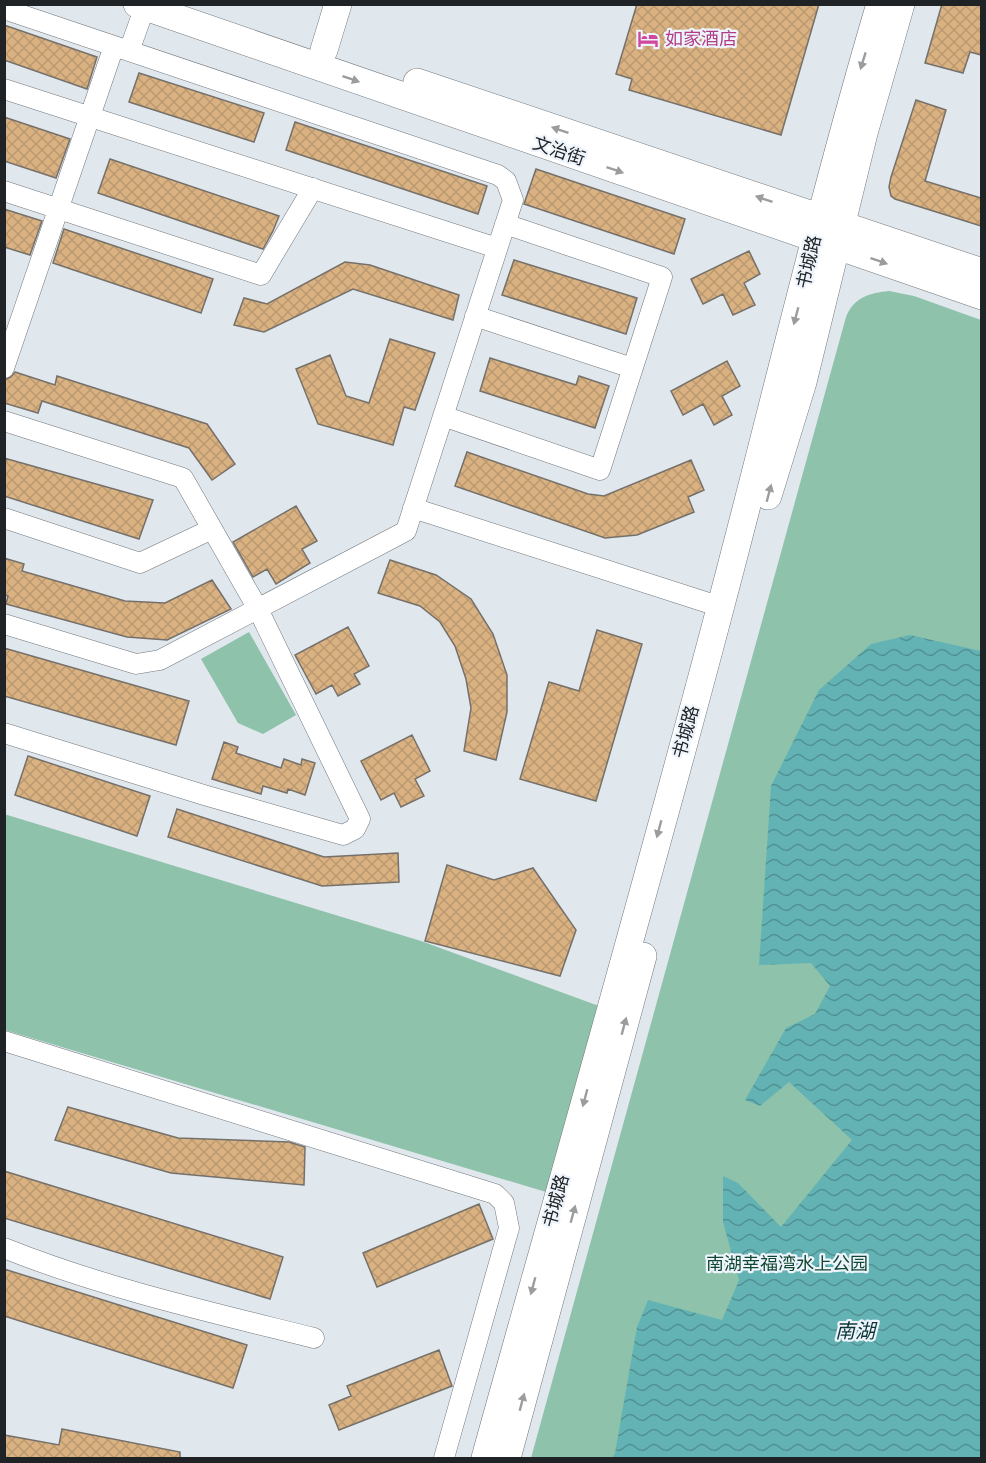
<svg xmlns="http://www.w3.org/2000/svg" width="986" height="1463" viewBox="0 0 986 1463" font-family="Ubuntu,'Noto Sans SC',sans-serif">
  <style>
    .park { fill: #8ec2aa }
    .water { fill: url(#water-waves) }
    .building { fill: url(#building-cross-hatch); stroke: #75706a; stroke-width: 1.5 }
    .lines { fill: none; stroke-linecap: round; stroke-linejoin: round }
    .street-casing { stroke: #72787d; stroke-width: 21 }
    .secondary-casing { stroke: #72787d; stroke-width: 28 }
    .street { stroke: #fff; stroke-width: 20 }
    .secondary { stroke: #fff; stroke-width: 27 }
    .oneway { fill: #9b9c9d }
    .labels { text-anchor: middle; stroke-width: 4.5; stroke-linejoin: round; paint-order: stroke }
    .hotel-label { font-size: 18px; fill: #b23c85; stroke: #edf4fb; text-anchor: start }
    .street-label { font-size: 18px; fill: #202325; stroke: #edf4fb }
    .park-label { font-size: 18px; fill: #124733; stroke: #edf4fb }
    .water-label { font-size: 20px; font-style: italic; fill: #0d3536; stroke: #edf4fb }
  </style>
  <defs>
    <pattern id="water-waves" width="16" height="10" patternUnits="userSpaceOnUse" patternTransform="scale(1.5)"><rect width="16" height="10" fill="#63b3b5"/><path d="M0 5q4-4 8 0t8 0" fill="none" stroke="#519193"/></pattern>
    <pattern id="building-cross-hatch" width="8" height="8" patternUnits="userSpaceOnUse" patternTransform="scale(1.5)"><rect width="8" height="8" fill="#dab282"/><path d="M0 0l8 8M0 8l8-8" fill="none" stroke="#bb9970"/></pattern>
  </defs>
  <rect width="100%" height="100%" fill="#e0e7ed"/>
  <!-- park -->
  <path class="park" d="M 889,291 L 914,296 L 981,320 L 981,1458 L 531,1458 L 846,317 C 854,297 870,293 889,291 Z
    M 249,632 L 296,715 L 263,734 L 238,723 L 201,659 Z
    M 4,814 L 421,941 L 599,1006 L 546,1192 L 5,1030 Z"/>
  <!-- water -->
  <path class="water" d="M 910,635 L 981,651 L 981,1458 L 612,1458 L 615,1453 L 637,1327 L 648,1300 L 722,1320 L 739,1280 L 723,1222 L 723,1176 L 738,1183 L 781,1227 L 852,1140 L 789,1082 L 760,1106 L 745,1100 L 786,1028 L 815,1014 L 830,986 L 811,963 L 759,965 L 771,786 L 819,690 L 871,644 Z"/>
  <!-- building -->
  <path class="building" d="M 637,4 L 819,4 L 781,135 L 629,90 L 632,79 L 616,74 Z
    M 942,4 L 981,4 L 981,55 L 970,52 L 963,73 L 925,63 Z
    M 4,25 L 97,57 L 87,89 L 4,60 Z
    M 139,73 L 264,113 L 254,142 L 129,102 Z
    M 916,100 L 946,110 L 925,181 L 981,198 L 981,226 L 895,199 L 891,196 L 889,187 L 891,177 Z
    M 4,117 L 70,139 L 56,178 L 4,161 Z
    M 295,122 L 487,186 L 478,214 L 286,150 Z
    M 110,159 L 279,216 L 273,231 L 263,249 L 98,193 Z
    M 536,169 L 685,219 L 674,254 L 524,204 Z
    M 4,209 L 42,221 L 30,255 L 4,247 Z
    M 64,229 L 213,279 L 201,313 L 53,263 Z
    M 749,251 L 760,274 L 744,283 L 755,305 L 733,315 L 723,294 L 703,304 L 691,279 Z
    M 514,260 L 637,298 L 626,334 L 502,295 Z
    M 345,262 L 370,265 L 459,295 L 453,320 L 353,289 L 264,332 L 234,325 L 244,298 L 267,304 Z
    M 390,339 L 435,353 L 415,410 L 404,407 L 393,445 L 318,424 L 296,369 L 330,355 L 346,396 L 369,403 Z
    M 490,358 L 576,385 L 579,376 L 609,386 L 595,428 L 480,391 Z
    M 727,361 L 740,386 L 722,396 L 732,415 L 714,425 L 703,404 L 683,415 L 671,391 Z
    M 15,372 L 55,385 L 57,376 L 207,424 L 235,464 L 212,480 L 189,448 L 42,401 L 38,413 L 4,403 L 4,380 L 11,377 Z
    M 467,452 L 588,494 L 604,496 L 691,460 L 704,490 L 688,497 L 694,512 L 637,535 L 605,538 L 455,486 Z
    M 4,458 L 153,500 L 139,539 L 4,496 Z
    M 296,506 L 317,541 L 302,549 L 310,563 L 276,584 L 267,569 L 253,577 L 233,542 Z
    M 4,558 L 24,564 L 22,571 L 125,601 L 165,603 L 212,580 L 231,609 L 167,640 L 127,637 L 6,604 L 8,596 L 4,595 Z
    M 390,560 L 436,575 L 471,599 L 493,634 L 507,675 L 507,712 L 496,760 L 464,751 L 471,708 L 466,679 L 455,646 L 440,622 L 420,606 L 378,593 Z
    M 348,627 L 369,666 L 354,674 L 360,684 L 338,696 L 332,685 L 316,694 L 295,655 Z
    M 597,630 L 642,644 L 596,801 L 520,779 L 549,682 L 579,691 Z
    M 4,648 L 189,701 L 176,745 L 4,696 Z
    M 412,735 L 430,771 L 415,779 L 424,796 L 401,807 L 394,793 L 381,800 L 361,761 Z
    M 224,742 L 238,747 L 236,753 L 281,768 L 284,759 L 301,765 L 302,759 L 315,763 L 305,795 L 288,789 L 287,793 L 263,786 L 261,794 L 212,779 Z
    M 28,756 L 150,796 L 137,836 L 15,795 Z
    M 177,809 L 324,857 L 398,853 L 399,882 L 322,886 L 168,837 Z
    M 447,865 L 494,880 L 533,868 L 576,930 L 560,976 L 425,941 Z
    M 68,1107 L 178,1138 L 289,1142 L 305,1147 L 304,1185 L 171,1173 L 55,1140 Z
    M 4,1171 L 283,1257 L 270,1299 L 4,1218 Z
    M 479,1204 L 493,1239 L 377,1287 L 363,1253 Z
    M 4,1269 L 247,1345 L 233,1388 L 4,1316 Z
    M 439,1350 L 452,1386 L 339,1430 L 329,1405 L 351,1396 L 347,1386 Z
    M 62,1429 L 180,1452 L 180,1458 L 4,1458 L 4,1435 L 59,1445 Z"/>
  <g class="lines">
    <!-- street casing -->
    <g class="street-casing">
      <path id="street" d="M 4,9 L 498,175 L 506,181 L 513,200 L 406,531 L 160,660 L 136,664 L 4,624
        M 129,51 L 146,4
        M 4,89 L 497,248
        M 4,191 L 261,275 L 313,188
        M 475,316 L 632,368
        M 4,368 L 114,46
        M 443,416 L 600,470 L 662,277 L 505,224
        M 4,421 L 183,478 L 258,609 L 360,819 L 355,829 L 343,835 L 204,795 L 4,733
        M 413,508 L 721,607
        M 4,518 L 140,563 L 212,529
        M 4,1041 L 495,1194 L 504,1203 L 509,1228 L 444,1458
        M 4,1248 C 104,1288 210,1312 314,1338"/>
    </g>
    <!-- secondary casing -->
    <g class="secondary-casing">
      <path id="secondary" d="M 137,4 L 982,296
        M 324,50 L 338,4
        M 417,82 L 982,272
        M 768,496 L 803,382 L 864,133 L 901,4
        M 485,1458 C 564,1174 646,890 721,605 C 774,405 821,203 880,4
        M 507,1458 L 643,956"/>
    </g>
    <!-- street -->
    <use href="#street" class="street"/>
    <!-- secondary -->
    <use href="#secondary" class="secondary"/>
  </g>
  <!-- one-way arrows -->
  <defs><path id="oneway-solid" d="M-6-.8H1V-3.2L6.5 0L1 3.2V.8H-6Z" transform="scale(1.5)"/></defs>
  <g class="oneway">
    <use href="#oneway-solid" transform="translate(863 61) rotate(107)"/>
    <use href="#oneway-solid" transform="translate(351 79) rotate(19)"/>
    <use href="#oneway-solid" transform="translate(560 130) rotate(-161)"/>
    <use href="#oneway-solid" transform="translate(615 170) rotate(19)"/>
    <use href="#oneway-solid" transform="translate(764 199) rotate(-161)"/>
    <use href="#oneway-solid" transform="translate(879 261) rotate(19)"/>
    <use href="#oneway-solid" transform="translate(796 316) rotate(105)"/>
    <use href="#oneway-solid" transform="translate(769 493) rotate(-75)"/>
    <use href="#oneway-solid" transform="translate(659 829) rotate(105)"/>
    <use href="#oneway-solid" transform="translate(624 1026) rotate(-75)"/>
    <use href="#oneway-solid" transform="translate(585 1098) rotate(105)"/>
    <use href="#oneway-solid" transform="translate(573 1214) rotate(-75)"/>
    <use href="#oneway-solid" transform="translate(533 1286) rotate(105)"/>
    <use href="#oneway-solid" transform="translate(522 1402) rotate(-75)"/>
  </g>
  <!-- icons -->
  <defs>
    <g id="hotel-bare" transform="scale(1.62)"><path d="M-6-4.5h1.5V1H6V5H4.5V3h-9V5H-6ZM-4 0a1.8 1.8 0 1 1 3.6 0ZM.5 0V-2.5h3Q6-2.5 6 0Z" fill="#d1479c" stroke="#edf4fb" stroke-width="2.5" paint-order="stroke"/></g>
  </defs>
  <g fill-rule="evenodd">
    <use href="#hotel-bare" x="648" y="39"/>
  </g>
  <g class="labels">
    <!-- hotel labels -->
    <g class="hotel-label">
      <text x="665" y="45">如家酒店</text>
    </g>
    <!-- street labels -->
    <g class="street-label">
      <text transform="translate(559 151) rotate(19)" y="6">文治街</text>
      <text transform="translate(809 262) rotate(-77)" y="6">书城路</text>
      <text transform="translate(686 732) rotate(-75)" y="6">书城路</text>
      <text transform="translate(556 1201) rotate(-75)" y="6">书城路</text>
    </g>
    <!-- park labels -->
    <g class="park-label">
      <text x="787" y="1270">南湖幸福湾水上公园</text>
    </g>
    <!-- water labels -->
    <g class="water-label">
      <text x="855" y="1338">南湖</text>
    </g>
  </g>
  <!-- border -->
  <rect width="986" height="1463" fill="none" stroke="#202325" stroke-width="12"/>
</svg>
